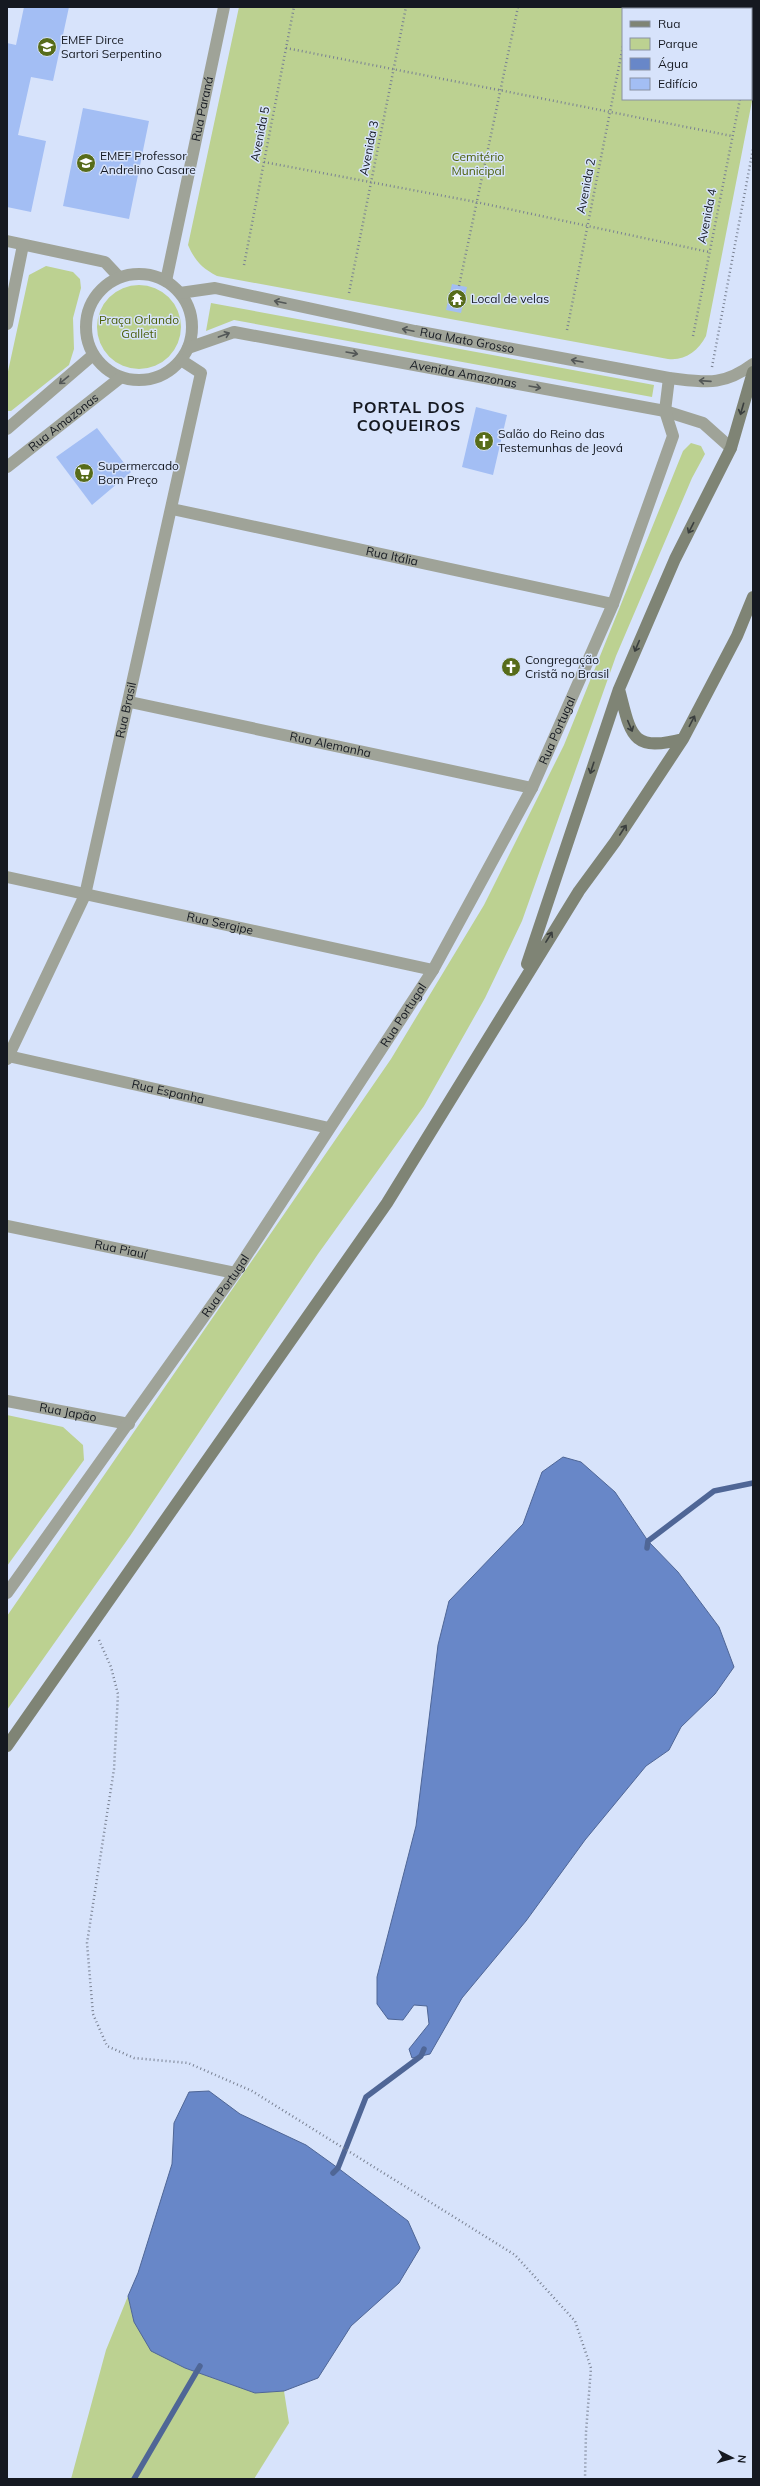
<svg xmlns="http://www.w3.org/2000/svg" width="760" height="2486" viewBox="0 0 760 2486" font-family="Mulish,sans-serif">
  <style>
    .green { fill: #bcd191; fill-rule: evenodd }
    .water { fill: #6887c8; stroke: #4f6696 }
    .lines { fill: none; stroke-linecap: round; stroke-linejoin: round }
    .stream { stroke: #4f6696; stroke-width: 5.5 }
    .building { fill: #a3bef4 }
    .path { stroke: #798192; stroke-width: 2.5; stroke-dasharray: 1 3; stroke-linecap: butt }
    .street { stroke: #9fa398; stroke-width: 12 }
    .secondary { stroke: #7f8475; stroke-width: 12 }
    .oneway { stroke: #535757 }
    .oneway2 { stroke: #3a3e3e }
    .labels { text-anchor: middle; stroke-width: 3; stroke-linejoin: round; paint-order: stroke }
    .poi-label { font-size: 12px; fill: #151921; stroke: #d7e3fb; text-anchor: start }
    .street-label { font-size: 12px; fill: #151921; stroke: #d7e3fb }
    .park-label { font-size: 12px; fill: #4b5f09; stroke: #d7e3fb }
    .district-label { font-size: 16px; font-weight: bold; letter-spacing: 1px; fill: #151921; stroke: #d7e3fb }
  </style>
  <rect width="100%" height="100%" fill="#d7e3fb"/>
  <!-- green -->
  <path class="green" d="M 239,7 L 753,7 L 753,96 L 706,336 C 698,351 685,361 668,359 L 217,276 C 202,268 195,261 188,245 ZM 623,9 L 751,9 L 751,99 L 623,99 Z
    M 46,266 L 73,272 L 80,279 L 81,288 L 73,318 L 74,349 L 69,365 L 11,411 L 7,411 L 7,376 L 29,275 Z
    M97 327a42 42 0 1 1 84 0a42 42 0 1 1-84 0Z
    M 211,303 L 654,385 L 652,397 L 234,320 L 206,331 Z
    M 691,443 L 701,446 L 705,454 L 692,478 L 616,656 L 522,921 L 485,998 L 424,1106 L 318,1254 L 130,1536 L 7,1710 L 7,1616 L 391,1059 L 484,905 L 564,745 L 683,451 Z
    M 7,1415 L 63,1427 L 83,1445 L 84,1460 L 7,1566 Z
    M 128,2296 L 134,2322 L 185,2368 L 255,2393 L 284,2391 L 289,2423 L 254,2479 L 71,2479 L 106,2350 Z"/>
  <!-- water -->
  <path class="water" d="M 563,1457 L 581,1462 L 615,1492 L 648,1541 L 678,1572 L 719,1627 L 734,1667 L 715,1694 L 681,1727 L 669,1750 L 646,1766 L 585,1840 L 526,1921 L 462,1998 L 430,2054 L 412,2058 L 409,2049 L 429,2024 L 427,2006 L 414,2005 L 403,2020 L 388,2019 L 377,2004 L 377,1977 L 416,1826 L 438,1645 L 449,1601 L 523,1524 L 542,1472 Z
    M 209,2091 L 240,2114 L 306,2145 L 338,2168 L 408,2221 L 420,2248 L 399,2283 L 351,2326 L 318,2378 L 284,2391 L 255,2393 L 185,2368 L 151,2351 L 134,2322 L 128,2296 L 138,2273 L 172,2164 L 174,2123 L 189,2092 Z"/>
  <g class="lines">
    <!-- stream -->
    <path class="stream" d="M 647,1548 L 648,1541 L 714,1491 L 753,1483
      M 333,2173 L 338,2168 L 366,2097 L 421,2056 L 424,2049
      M 134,2479 L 200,2366"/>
  </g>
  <!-- building -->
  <path class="building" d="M 24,7 L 69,7 L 53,81 L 31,77 L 18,135 L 46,141 L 31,212 L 7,207 L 7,43 L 16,45 Z
    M 83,108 L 149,121 L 129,219 L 63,206 Z
    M 452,284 L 467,287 L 461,313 L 446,310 Z
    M 476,407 L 507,415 L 493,475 L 462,467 Z
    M 97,428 L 131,472 L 92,505 L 56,457 Z"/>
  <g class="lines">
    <!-- path -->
    <path class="path" d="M 689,7 L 699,9
      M 630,9 L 631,7
      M 751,19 L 753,19
      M 751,42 L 753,32
      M 286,48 L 732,136
      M 264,162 L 476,202 L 709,252
      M 244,265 L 294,7
      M 459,286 L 518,7
      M 349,293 L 406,7
      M 567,330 L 623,46
      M 693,336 L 740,99
      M 712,367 L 753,149
      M 99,1640 L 111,1667 L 118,1694 L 114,1769 L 87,1943 L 93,2014 L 107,2046 L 134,2058 L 188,2063 L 252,2091 L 515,2255 L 575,2321 L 591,2368 L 586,2432 L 585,2479"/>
    <!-- street -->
    <g class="street">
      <path d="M 7,241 L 105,262 L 119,277"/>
      <circle cx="139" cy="327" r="53"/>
      <path id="s1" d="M 166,281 L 224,7"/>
      <path id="s2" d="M 180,293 L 215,288 L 415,331 L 669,378 C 705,382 722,387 753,364"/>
      <path d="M 7,324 L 23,245"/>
      <path id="s3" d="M 188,348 L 234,332 L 665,411 L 703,423 L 731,448"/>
      <path d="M 7,429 L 93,355"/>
      <path id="s4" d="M 7,467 L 120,378"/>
      <path id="s5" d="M 172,509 L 613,604"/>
      <path id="s6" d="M 130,702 L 532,788"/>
      <path id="s7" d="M 7,877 L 433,970"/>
      <path id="s8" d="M 8,1056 L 329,1128"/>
      <path id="s9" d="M 7,1059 L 85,895 L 201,373 L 181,360"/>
      <path id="s10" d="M 7,1226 L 235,1273"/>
      <path id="s11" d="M 7,1401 L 129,1424"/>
      <path id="s12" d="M 7,1593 L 235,1273 L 433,970 L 532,788 L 613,604 L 673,436 L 665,411 L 669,378"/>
    </g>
    <!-- secondary -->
    <path class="secondary" d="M 619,689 C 631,734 630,753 683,739
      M 527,964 L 619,689 L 675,559 L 731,448 L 753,372
      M 7,1746 L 387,1203 L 579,891 L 615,842 L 683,739 L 737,636 L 753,597"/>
  </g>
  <!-- one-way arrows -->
  <defs><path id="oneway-shaft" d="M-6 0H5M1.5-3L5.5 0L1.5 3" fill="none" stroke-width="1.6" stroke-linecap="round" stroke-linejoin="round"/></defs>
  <g class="oneway">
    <use href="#oneway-shaft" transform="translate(280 302) rotate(-168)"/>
    <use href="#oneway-shaft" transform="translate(408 330) rotate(-168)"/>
    <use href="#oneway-shaft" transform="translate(224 335) rotate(-20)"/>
    <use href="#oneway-shaft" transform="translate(352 353) rotate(10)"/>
    <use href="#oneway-shaft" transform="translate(577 361) rotate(-170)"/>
    <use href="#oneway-shaft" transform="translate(64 380) rotate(140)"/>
    <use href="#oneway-shaft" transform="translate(705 381) rotate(-176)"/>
    <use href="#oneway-shaft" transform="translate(535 387) rotate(10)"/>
  </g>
  <g class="oneway2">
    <use href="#oneway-shaft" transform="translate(742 409) rotate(106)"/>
    <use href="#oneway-shaft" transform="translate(691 528) rotate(117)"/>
    <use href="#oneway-shaft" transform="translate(637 646) rotate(113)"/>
    <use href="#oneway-shaft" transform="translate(692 721) rotate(-63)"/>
    <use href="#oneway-shaft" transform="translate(630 726) rotate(67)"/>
    <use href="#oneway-shaft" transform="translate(592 768) rotate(108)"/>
    <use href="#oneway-shaft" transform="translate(623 830) rotate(-57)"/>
    <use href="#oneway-shaft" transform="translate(549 937) rotate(-58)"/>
  </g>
  <!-- icons -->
  <defs>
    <g id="school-disc" transform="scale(1)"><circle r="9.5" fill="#576c1a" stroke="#d7e3fb"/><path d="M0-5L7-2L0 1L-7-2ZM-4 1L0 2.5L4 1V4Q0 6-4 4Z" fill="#fff"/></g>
    <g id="temple-disc" transform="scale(1)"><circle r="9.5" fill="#576c1a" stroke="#d7e3fb"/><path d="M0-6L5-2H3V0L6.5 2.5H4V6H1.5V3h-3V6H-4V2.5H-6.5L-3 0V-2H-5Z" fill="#fff"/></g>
    <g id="church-disc" transform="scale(1)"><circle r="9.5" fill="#576c1a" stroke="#d7e3fb"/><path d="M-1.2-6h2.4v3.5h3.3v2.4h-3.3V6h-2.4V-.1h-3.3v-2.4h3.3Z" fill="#fff"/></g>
    <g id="supermarket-disc" transform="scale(1)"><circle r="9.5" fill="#576c1a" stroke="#d7e3fb"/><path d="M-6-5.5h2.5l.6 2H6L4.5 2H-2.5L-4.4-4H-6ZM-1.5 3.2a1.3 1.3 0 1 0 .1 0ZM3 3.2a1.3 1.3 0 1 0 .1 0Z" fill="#fff"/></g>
  </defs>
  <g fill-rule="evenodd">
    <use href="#school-disc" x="47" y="47"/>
    <use href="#school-disc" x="86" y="163"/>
    <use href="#temple-disc" x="457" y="299"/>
    <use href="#church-disc" x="484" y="441"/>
    <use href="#supermarket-disc" x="84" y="473"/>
    <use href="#church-disc" x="511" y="667"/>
  </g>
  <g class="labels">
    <!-- poi labels -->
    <g class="poi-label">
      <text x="61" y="44">EMEF Dirce<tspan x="61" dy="14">Sartori Serpentino</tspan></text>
      <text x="100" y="160">EMEF Professor<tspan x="100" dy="14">Andrelino Casare</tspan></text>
      <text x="471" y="303">Local de velas</text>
      <text x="498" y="438">Salão do Reino das<tspan x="498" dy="14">Testemunhas de Jeová</tspan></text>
      <text x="98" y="470">Supermercado<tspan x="98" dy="14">Bom Preço</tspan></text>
      <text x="525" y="664">Congregação<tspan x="525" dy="14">Cristã no Brasil</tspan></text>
    </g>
    <!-- street labels -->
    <g class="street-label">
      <text dy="4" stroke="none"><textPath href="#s1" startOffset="176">Rua Paraná</textPath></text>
      <text transform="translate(260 134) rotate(-79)" y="4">Avenida 5</text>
      <text transform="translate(369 148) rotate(-79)" y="4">Avenida 3</text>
      <text transform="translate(586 186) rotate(-79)" y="4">Avenida 2</text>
      <text transform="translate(707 216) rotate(-79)" y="4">Avenida 4</text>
      <text dy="4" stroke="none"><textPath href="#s2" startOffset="293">Rua Mato Grosso</textPath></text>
      <text dy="4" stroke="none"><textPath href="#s3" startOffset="282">Avenida Amazonas</textPath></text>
      <text dy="4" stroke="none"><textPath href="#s4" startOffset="72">Rua Amazonas</textPath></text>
      <text dy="4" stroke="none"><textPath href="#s5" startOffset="225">Rua Itália</textPath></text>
      <text dy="4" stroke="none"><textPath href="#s9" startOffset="371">Rua Brasil</textPath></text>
      <text dy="4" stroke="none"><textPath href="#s12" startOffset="1025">Rua Portugal</textPath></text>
      <text dy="4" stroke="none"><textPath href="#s6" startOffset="205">Rua Alemanha</textPath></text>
      <text dy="4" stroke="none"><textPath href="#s7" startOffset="218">Rua Sergipe</textPath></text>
      <text dy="4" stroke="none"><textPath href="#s12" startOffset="701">Rua Portugal</textPath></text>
      <text dy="4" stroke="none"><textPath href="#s8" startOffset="164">Rua Espanha</textPath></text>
      <text dy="4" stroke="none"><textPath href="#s10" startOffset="116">Rua Piauí</textPath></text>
      <text dy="4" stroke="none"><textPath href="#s12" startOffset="377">Rua Portugal</textPath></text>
      <text dy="4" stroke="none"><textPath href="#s11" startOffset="62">Rua Japão</textPath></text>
    </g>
    <!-- park labels -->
    <g class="park-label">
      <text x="478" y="161">Cemitério<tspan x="478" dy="14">Municipal</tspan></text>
      <text x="139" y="324">Praça Orlando<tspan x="139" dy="14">Galleti</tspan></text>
    </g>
    <!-- district labels -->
    <g class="district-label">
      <text x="409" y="413">PORTAL DOS<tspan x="409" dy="18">COQUEIROS</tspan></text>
    </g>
  </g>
  <!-- border -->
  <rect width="760" height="2486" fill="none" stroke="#151921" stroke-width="16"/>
  <!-- legend -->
  <rect x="622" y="8" width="130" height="92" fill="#d7e3fb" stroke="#8992a4"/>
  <rect x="630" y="21" width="20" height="6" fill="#7f8475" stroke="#8992a4"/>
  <text x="658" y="28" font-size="12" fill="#151921">Rua</text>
  <rect x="630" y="38" width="20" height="12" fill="#bcd191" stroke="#8992a4"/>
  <text x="658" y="48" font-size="12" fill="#151921">Parque</text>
  <rect x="630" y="58" width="20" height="12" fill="#6887c8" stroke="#8992a4"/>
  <text x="658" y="68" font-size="12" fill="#151921">Água</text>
  <rect x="630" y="78" width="20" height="12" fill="#a3bef4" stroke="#8992a4"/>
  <text x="658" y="88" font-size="12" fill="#151921">Edifício</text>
  <!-- north arrow -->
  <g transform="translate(732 2458) rotate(96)" stroke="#d7e3fb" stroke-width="3" paint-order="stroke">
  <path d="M0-3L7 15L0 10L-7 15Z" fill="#151921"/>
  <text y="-6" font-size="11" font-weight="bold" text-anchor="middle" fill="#151921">N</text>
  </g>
</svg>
